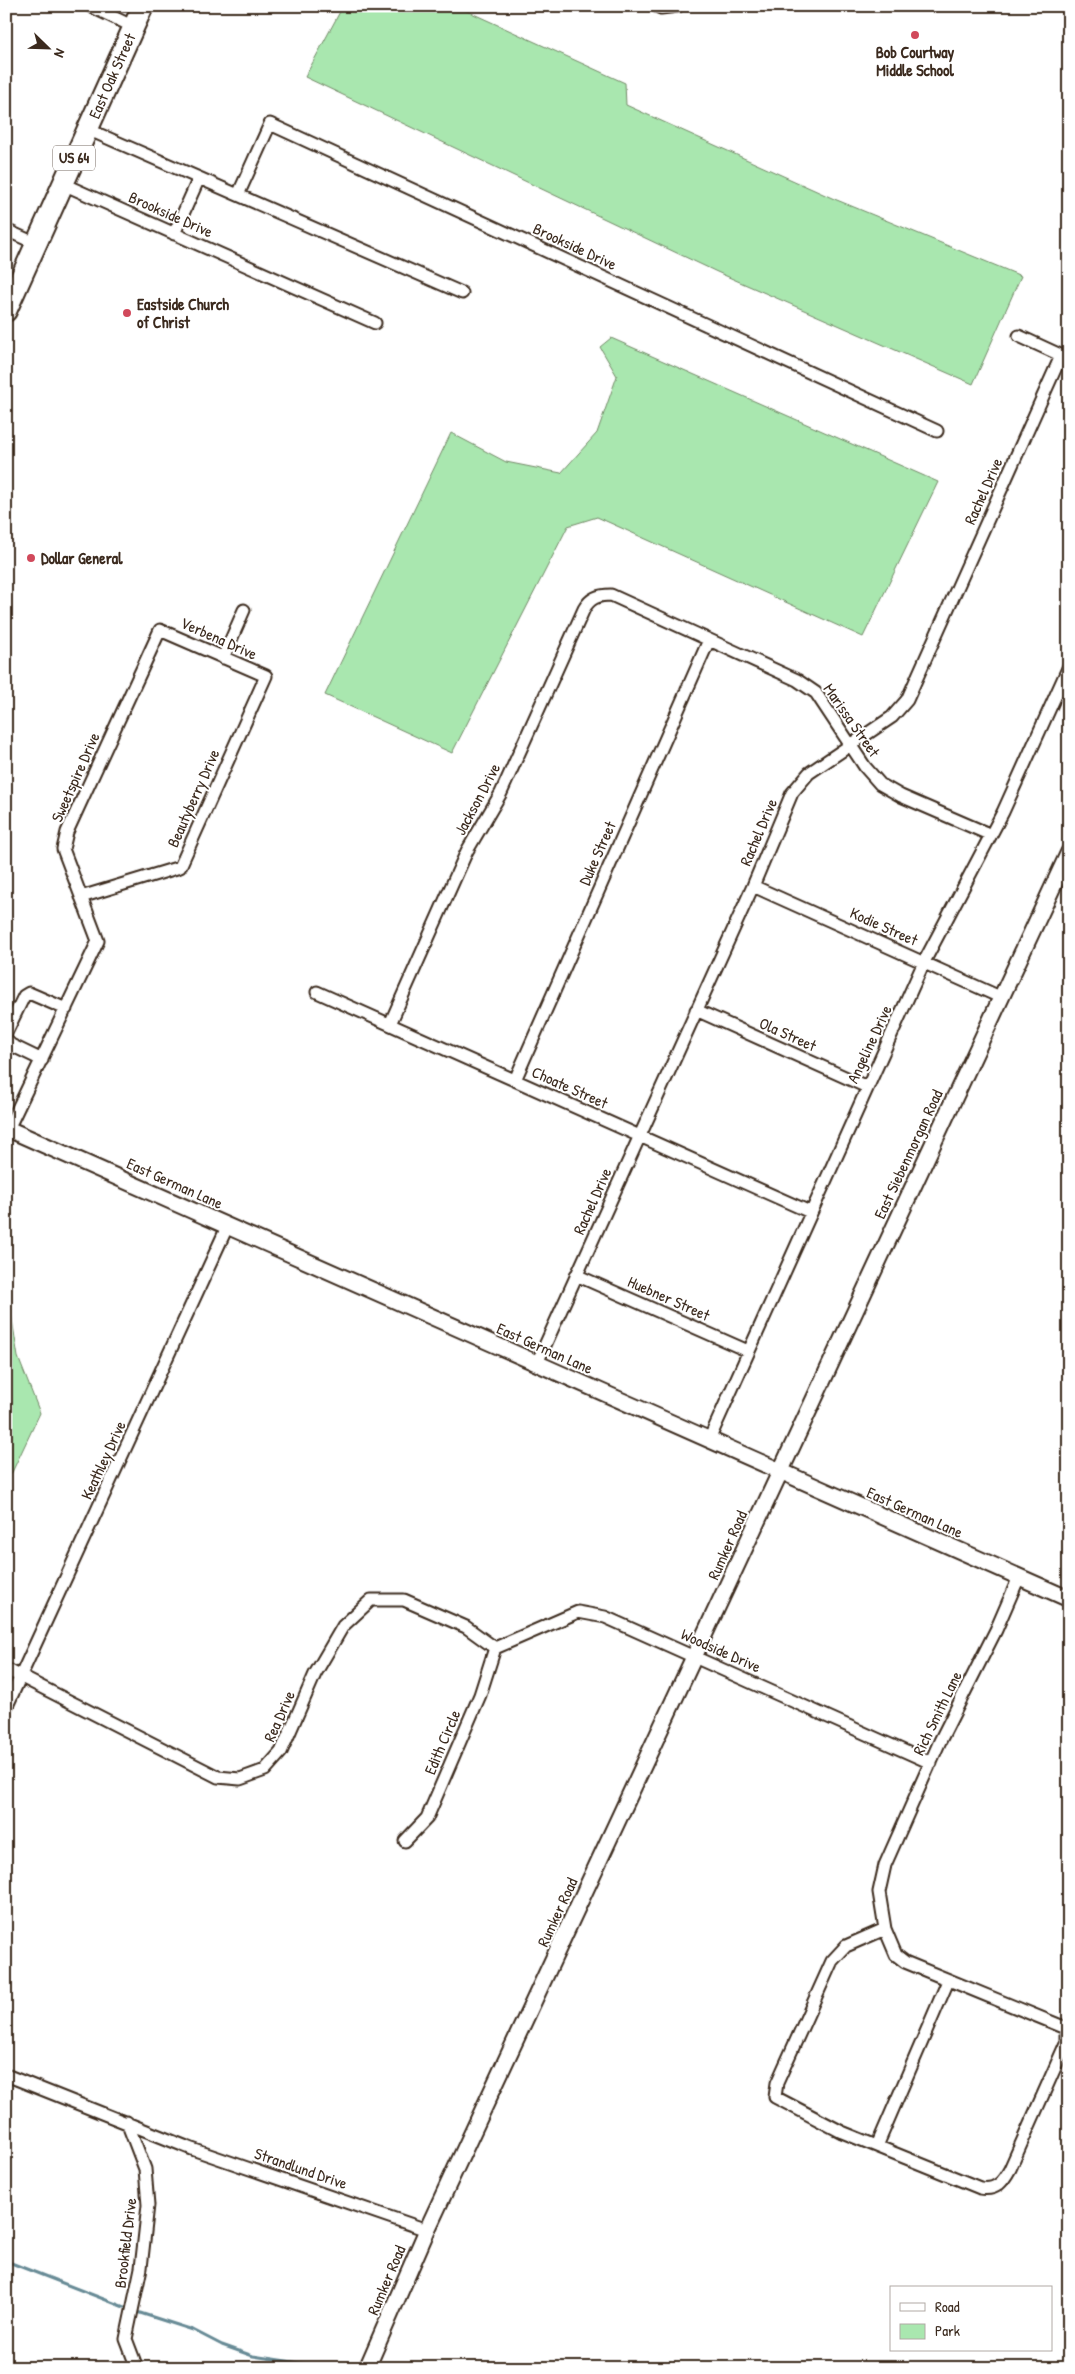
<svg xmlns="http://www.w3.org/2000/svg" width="1075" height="2374" viewBox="0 0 1075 2374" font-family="'Patrick Hand',sans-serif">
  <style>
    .green { fill: #a9e7af; stroke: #728866 }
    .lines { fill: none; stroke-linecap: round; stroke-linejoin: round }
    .stream { stroke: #678b96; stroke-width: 3 }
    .street-casing { stroke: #3b2a1e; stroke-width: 15 }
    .secondary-casing { stroke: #3b2a1e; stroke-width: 19 }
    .highway-casing { stroke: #3b2a1e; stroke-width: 24 }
    .street { stroke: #fff; stroke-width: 11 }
    .secondary { stroke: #fff; stroke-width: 15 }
    .highway { stroke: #fff; stroke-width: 20 }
    .poi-dot { fill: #d1495b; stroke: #fff; stroke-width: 2 }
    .labels { text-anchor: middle; stroke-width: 4; stroke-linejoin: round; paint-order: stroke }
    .shield { fill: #fff; stroke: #766a62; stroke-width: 1 }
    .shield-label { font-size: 15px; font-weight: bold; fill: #3b2a1e }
    .poi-label { font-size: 16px; font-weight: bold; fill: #3b2a1e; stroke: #fff; text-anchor: start }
    .street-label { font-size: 16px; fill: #3b2a1e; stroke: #fff }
  </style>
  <rect width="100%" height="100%" fill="#fff"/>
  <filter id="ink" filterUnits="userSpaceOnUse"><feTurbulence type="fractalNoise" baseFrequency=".02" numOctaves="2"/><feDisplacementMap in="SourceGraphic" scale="10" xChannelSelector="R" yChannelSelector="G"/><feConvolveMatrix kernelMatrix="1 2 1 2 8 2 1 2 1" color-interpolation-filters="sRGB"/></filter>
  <g filter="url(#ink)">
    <!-- green -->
    <path class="green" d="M 343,6 L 456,6 L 625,83 L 626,105 L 832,198 L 1021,276 L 973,384 L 717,272 L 305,77 Z
      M 611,338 L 938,482 L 863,637 L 597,517 L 568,526 L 452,753 L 325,695 L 451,433 L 506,462 L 561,473 L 597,433 L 617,376 L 600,347 Z
      M 8,1294 L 18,1357 L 40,1413 L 6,1485 Z"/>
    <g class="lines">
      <!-- stream -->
      <path class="stream" d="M 6,2261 L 124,2307
        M 137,2312 L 193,2330 L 222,2345 L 253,2356 L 333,2368"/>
      <!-- street casing -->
      <g class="street-casing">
        <path id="street" d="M 90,6 L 134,27
          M 656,6 L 661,8 L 678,6
          M 87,129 L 462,293
          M 63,184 L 375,323
          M 238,195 L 270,124 L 937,431
          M 6,230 L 37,244
          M 174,234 L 199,178
          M 1019,336 L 1069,359
          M 223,658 L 244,610
          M 753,886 L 1000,997
          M 317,992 L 810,1212
          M 696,1010 L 867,1087
          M 390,1024 L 467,851 L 501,793 L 584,609 C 590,598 598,595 611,595 L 797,680 L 816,693 L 865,767 L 880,784 L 901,796 L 991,835
          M 6,1033 L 24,996 L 29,993 L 66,1009
          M 6,1040 L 11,1045 L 42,1060
          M 515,1080 L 709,640
          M 8,1129 L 98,941 L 63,849 L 67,832 L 160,630 L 266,676 L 180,867 L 81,897
          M 576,1275 L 748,1351
          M 537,1363 L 753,886 L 792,793 L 809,773 L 892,717 L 907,700 L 1061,356
          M 709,1440 L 924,962 L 1003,812 L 1069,666
          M 495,1648 L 578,1612 L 605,1617 L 931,1763
          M 6,1669 L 218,1777 L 240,1779 L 265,1770 L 281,1752 L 315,1674 L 343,1626 L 371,1600 L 404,1600 L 466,1627 L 495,1648
          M 6,1708 L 228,1225
          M 405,1841 L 427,1818 L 480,1695 L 495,1648
          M 885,1929 L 846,1946 L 832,1961 L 777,2083 L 775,2097 L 842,2132 L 980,2188 C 996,2191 1003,2182 1010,2169 L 1066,2043 L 1066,2028 L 905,1962 L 896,1955 L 885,1929 L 879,1892 L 885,1865 L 940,1741 L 996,1630 L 1019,1577
          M 6,2075 L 192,2149 L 427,2230
          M 127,2122 L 145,2169 L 148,2205 L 141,2268 L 126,2339 L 137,2368
          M 877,2146 L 948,1981"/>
      </g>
      <!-- secondary casing -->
      <g class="secondary-casing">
        <path id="secondary" d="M 6,1128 L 1069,1599
          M 367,2368 L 427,2230 L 1069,852"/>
      </g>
      <!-- highway casing -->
      <g class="highway-casing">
        <g id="highway">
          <path id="s1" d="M 6,311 L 143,6"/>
        </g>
      </g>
      <!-- street -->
      <use href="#street" class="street"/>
      <!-- secondary -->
      <use href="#secondary" class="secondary"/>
      <!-- highway -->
      <use href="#highway" class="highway"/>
    </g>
  </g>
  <!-- markers -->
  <g class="poi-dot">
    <circle cx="915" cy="35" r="5"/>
    <circle cx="127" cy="313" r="5"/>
    <circle cx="31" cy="558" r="5"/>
  </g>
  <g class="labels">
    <!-- shield labels -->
    <rect class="shield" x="53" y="145.5" width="42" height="25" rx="4"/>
    <g class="shield-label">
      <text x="74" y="163">US 64</text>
    </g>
    <!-- poi labels -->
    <g class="poi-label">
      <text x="915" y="58" text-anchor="middle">Bob Courtway<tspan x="915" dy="18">Middle School</tspan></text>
      <text x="137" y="310">Eastside Church<tspan x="137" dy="18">of Christ</tspan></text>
      <text x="41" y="564">Dollar General</text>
    </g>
    <!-- street labels -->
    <g class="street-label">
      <text dy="6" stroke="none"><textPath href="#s1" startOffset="258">East Oak Street</textPath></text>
      <text transform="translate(171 214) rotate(24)" y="6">Brookside Drive</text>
      <text transform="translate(575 246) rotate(25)" y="6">Brookside Drive</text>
      <text transform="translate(983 491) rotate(-66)" y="6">Rachel Drive</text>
      <text transform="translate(219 638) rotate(24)" y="6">Verbena Drive</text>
      <text transform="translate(852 720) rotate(55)" y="6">Marissa Street</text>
      <text transform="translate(75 777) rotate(-66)" y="6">Sweetspire Drive</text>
      <text transform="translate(193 798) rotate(-66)" y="6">Beautyberry Drive</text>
      <text transform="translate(477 799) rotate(-62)" y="6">Jackson Drive</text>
      <text transform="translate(758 832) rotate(-67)" y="6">Rachel Drive</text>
      <text transform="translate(597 853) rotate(-66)" y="6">Duke Street</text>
      <text transform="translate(884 926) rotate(24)" y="6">Kodie Street</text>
      <text transform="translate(788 1034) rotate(24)" y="6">Ola Street</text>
      <text transform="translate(869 1044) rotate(-65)" y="6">Angeline Drive</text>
      <text transform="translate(570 1087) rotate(24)" y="6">Choate Street</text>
      <text transform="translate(908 1154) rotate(-65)" y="6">East Siebenmorgan Road</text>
      <text transform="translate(175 1183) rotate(24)" y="6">East German Lane</text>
      <text transform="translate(592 1201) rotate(-66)" y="6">Rachel Drive</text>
      <text transform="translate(669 1298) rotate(24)" y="6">Huebner Street</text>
      <text transform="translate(545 1348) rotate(24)" y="6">East German Lane</text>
      <text transform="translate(103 1460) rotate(-65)" y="6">Keathley Drive</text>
      <text transform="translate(915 1512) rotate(24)" y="6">East German Lane</text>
      <text transform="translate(727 1545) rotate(-66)" y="6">Rumker Road</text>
      <text transform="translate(721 1650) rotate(24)" y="6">Woodside Drive</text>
      <text transform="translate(937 1713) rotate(-64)" y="6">Rich Smith Lane</text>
      <text transform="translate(279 1716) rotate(-66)" y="6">Rea Drive</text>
      <text transform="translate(442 1742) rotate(-67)" y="6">Edith Circle</text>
      <text transform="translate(557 1912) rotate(-65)" y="6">Rumker Road</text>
      <text transform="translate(301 2168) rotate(19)" y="6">Strandlund Drive</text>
      <text transform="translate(125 2243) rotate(-83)" y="6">Brookfield Drive</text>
      <text transform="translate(386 2280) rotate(-67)" y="6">Rumker Road</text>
    </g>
  </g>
  <!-- margin -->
  <rect width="1075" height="2374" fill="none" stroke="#fff" stroke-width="25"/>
  <rect x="12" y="12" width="1050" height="2349" fill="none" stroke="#3b2a1e" stroke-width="2" filter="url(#ink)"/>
  <!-- legend -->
  <rect x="890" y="2286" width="162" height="65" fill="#ffffff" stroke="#b1aaa5"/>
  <rect x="900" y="2303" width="25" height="8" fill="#ffffff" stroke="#b1aaa5"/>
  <text x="935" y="2312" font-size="15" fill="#3b2a1e">Road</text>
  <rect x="900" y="2324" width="25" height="15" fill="#a9e7af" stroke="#b1aaa5"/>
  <text x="935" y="2336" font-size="15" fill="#3b2a1e">Park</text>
  <!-- north arrow -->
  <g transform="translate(48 48) rotate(113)" stroke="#ffffff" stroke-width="4" paint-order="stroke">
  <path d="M0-4L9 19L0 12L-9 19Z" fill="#3b2a1e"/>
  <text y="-8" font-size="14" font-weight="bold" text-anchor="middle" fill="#3b2a1e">N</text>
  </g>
</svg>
